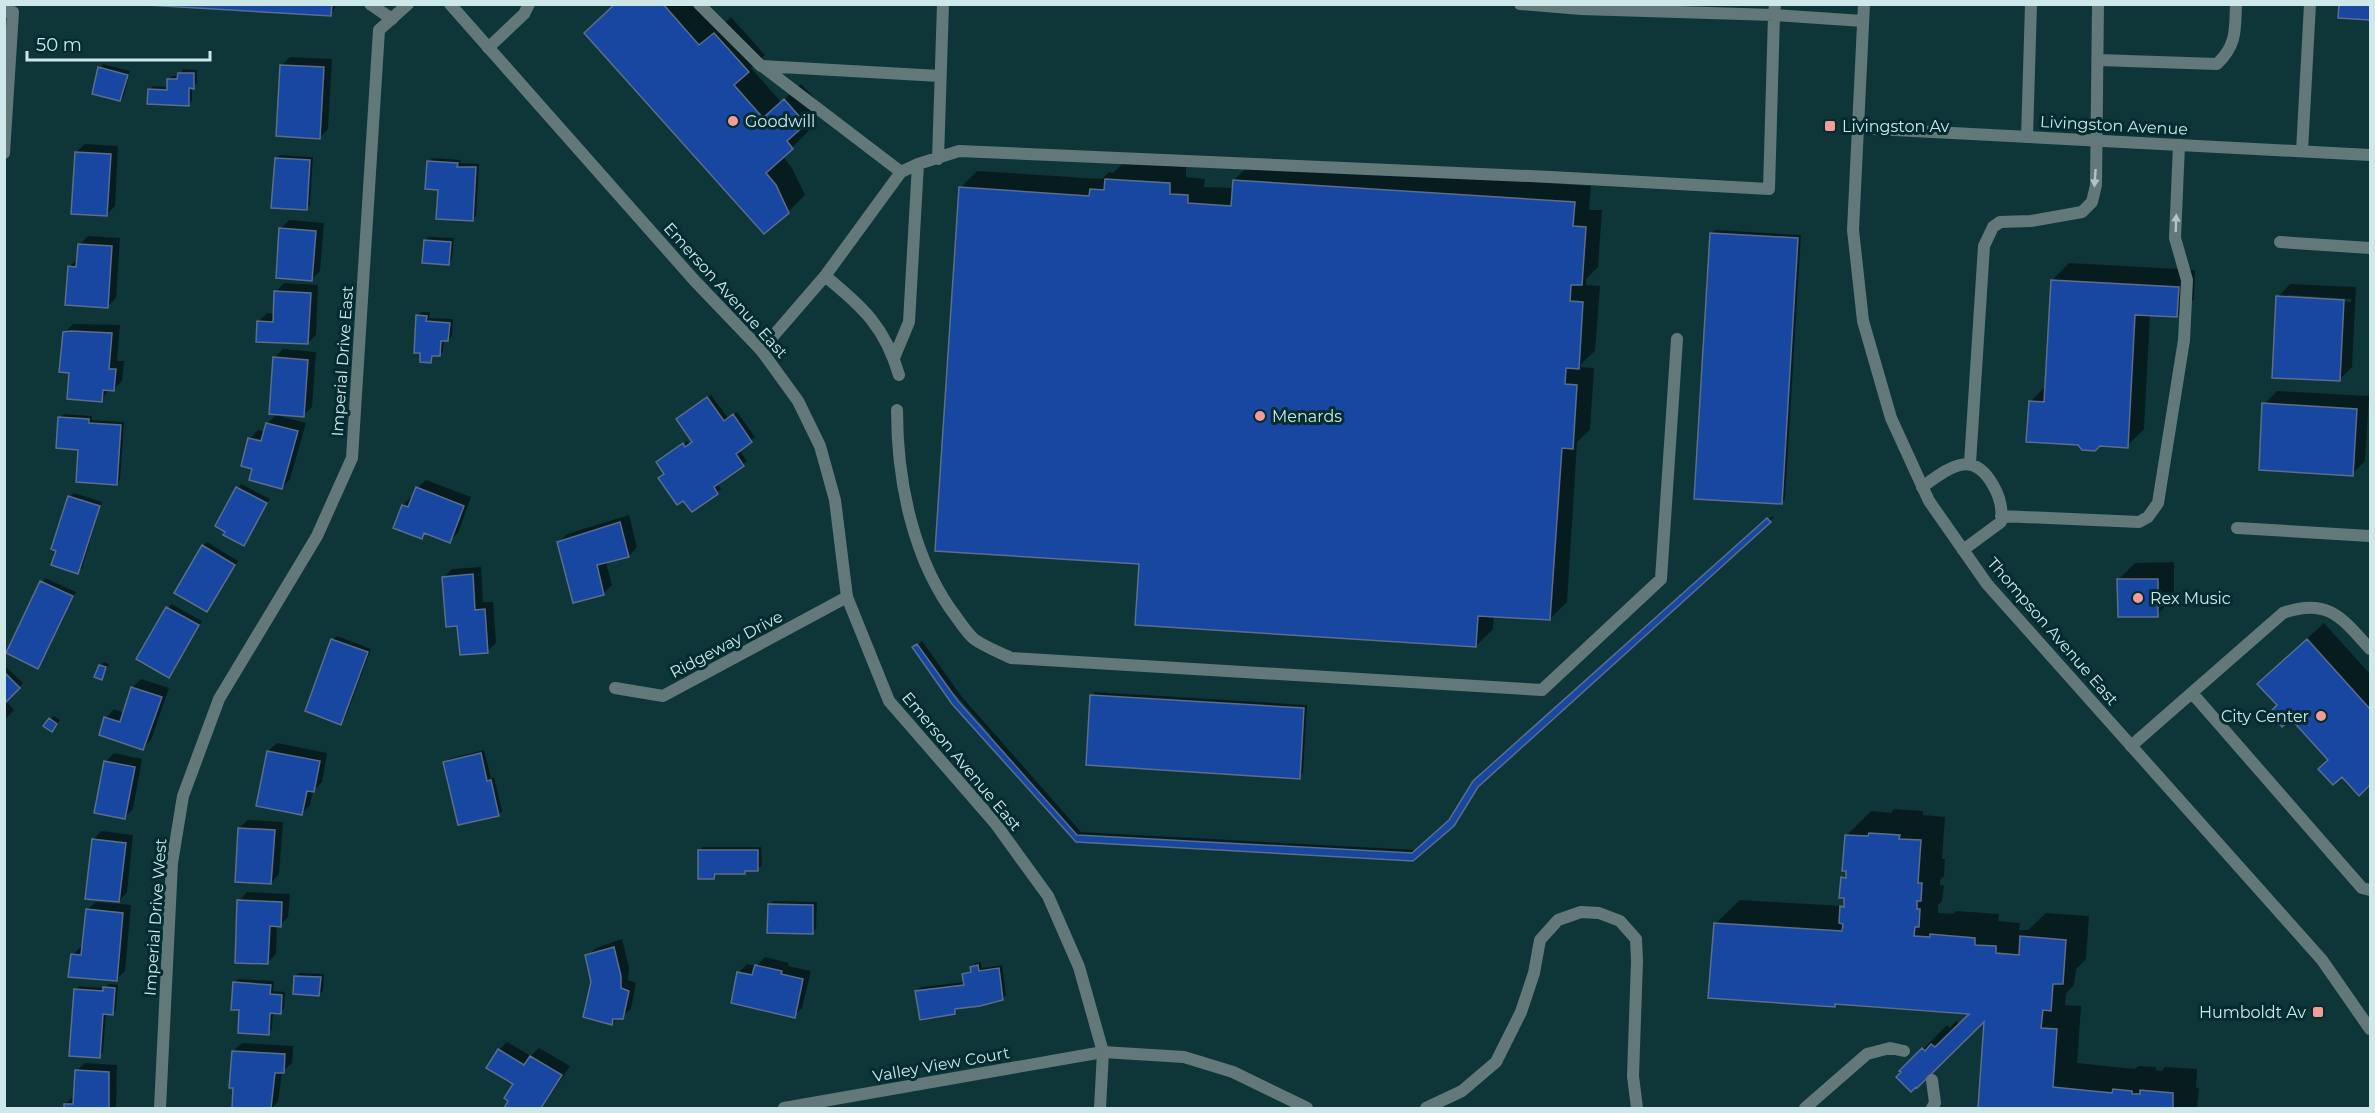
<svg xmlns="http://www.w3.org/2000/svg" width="2375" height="1113" viewBox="0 0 2375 1113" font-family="Montserrat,sans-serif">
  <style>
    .shadow { fill: #0007; fill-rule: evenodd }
    .building { fill: #1847a2; stroke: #5b6d8d; stroke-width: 1.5 }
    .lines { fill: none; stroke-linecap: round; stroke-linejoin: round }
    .service { stroke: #637879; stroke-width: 12 }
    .minor { stroke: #637879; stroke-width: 12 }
    .tertiary { stroke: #637879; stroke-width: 12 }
    .oneway { fill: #aec6c8 }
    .poi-dot { fill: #f59b98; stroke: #022c2f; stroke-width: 2 }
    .labels { text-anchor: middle; stroke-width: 6; stroke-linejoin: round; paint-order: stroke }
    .poi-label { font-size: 16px; fill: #cee8ea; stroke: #022c2f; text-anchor: start }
    .street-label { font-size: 16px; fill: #cee8ea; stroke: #022c2f }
  </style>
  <rect width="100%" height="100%" fill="#0e3639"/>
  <!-- shadow -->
  <path class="shadow" d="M 139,4 L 335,4 L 334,10 L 331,14 Z
    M 615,4 L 695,4 L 717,30 L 731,17 L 765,55 L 751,68 L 781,102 L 801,84 L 822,106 L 803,125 L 809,131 L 783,156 L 792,168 L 805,195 L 788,212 Z
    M 290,57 L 332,59 L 328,129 L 319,138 L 282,65 Z
    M 103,64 L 130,71 L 124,96 L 120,100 L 100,68 Z
    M 183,69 L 197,70 L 197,83 L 192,88 L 192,101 L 188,105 L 149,90 L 153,86 L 168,87 L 169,80 L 172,76 L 179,76 Z
    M 85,144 L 118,146 L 115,206 L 107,214 L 76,152 Z
    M 280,155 L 313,157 L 310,205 L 306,208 L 276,158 Z
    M 433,158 L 461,160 L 460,163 L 479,164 L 476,216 L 472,220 L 439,188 L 429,161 Z
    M 1124,162 L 1186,167 L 1186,177 L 1205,179 L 1204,187 L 1234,188 L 1234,180 L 1251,163 L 1591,186 L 1589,210 L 1602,210 L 1598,267 L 1586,279 L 1586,285 L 1600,286 L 1595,351 L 1581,364 L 1581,367 L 1594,368 L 1590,430 L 1577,442 L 1567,602 L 1550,619 L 1494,615 L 1493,629 L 1476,646 L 1141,563 L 960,188 L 977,171 L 1102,179 L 1109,172 L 1113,173 Z
    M 289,220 L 324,223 L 320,271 L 312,279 L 280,229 Z
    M 1715,230 L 1801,235 L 1785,499 L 1781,503 L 1711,234 Z
    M 88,236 L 120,238 L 116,298 L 108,306 L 69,267 L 79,258 L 79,245 Z
    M 429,237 L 454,238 L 452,259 L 449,263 L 425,240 Z
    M 2069,263 L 2195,270 L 2194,299 L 2177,316 L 2150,314 L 2144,429 L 2127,446 L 2030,402 L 2047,385 L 2052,280 Z
    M 284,283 L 318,285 L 316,335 L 308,343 L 258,322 L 267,313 L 275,314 L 276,292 Z
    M 2290,284 L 2356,287 L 2352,367 L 2339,380 L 2278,297 ZM 2288,295 L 2351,299 L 2351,302 L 2288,298 Z
    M 421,312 L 430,312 L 429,318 L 453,319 L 452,336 L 448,340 L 444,339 L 443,351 L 440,355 L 435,355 L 431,362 L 417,316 Z
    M 73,324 L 120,325 L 117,361 L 124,361 L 122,381 L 114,389 L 110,389 L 101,400 L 71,371 L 64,333 Z
    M 283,349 L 316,352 L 312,407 L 303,415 L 274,358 Z
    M 2277,391 L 2369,396 L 2365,461 L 2352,474 L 2264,404 Z
    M 711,395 L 728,418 L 737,412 L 755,437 L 739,450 L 747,461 L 717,483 L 721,489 L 717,493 L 692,510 L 665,474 L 661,459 L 687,441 L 690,444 L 694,442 L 682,415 Z
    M 64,414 L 92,416 L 92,420 L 124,422 L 120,480 L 116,484 L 80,448 L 60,418 Z
    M 276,415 L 306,423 L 290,479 L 282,488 L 254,468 L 250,439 L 258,430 L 265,432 L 268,423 Z
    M 426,480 L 471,497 L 458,533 L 449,541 L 427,532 L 422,538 L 403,505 L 411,497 L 414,498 L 417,488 Z
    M 241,484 L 270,499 L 243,545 L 217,525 Z
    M 74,493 L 102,502 L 82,568 L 78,572 L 70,497 Z
    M 629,515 L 637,547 L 629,556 L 606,562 L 612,585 L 604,593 L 559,542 L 567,534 Z
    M 1772,516 L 1774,517 L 1481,783 L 1458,820 L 1413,859 L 1076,840 L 953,703 L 914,648 L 922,641 L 962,697 L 1081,832 L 1417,850 L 1451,820 L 1479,778 ZM 955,694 L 991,735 L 989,737 L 952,696 Z
    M 207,542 L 238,561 L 207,611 L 203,546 Z
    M 2174,562 L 2174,598 L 2157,615 L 2118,580 L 2135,563 Z
    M 481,567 L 483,602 L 493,602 L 496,643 L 488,651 L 459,625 L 444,577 L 452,569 Z
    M 45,578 L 76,592 L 38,667 L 8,652 Z
    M 171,604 L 202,621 L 169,676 L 138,658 Z
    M 2324,623 L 2370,674 L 2370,783 L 2359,794 L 2278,705 L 2276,667 Z
    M 337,636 L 371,649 L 345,719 L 341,723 L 333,640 Z
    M 104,662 L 109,664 L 101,678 L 100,666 Z
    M 4,665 L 23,683 L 6,701 L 14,710 L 4,720 Z
    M 141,679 L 169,688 L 151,740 L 143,748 L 106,718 L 114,709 L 124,713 L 133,687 Z
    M 1095,692 L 1307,705 L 1303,773 L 1299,777 L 1092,695 Z
    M 54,716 L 60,720 L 52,730 L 50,719 Z
    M 277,743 L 327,753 L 322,782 L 313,791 L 310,805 L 301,814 L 268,751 Z
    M 484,750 L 491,778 L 494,777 L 502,811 L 498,815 L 445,762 L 449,759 Z
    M 114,753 L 142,759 L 133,809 L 125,817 L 106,762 Z
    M 1894,809 L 1923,811 L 1923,815 L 1945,817 L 1942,859 L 1945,859 L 1944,876 L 1940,880 L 1940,885 L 1944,886 L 1942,901 L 1938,905 L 1938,913 L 1953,914 L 1956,911 L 1999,914 L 1998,921 L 2020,923 L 2019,930 L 2028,930 L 2046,913 L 2089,916 L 2086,959 L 2076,969 L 2074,985 L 2066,994 L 2065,1005 L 2081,1006 L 2077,1063 L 2135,1069 L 2139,1066 L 2156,1067 L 2156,1070 L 2162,1071 L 2165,1067 L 2197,1069 L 2196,1088 L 2199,1088 L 2197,1108 L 1980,1108 L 1986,1018 L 1903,1072 L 1901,1071 L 1947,1025 L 1950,1028 L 1956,1021 L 1960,1024 L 1972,1012 L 1837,1002 L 1834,1006 L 1715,924 L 1740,900 L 1843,906 L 1846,903 L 1842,878 L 1848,873 L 1847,835 L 1871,811 L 1891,813 Z
    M 248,820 L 283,822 L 279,874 L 271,883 L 239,828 Z
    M 101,831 L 133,835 L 127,892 L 119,901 L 93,840 Z
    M 703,847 L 761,847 L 762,865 L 758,869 L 748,869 L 744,873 L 718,874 L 714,877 L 699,851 Z
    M 247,892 L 290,894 L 288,917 L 280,925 L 277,925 L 276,954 L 267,963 L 239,901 Z
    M 773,901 L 817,902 L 816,929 L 812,933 L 769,905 Z
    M 96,902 L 131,905 L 125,971 L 116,980 L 72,955 L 81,947 L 84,947 L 87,910 Z
    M 622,939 L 629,967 L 628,980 L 636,983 L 631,1009 L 612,1024 L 592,982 L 587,956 L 596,948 Z
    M 765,957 L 789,963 L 788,966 L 811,971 L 802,1008 L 794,1016 L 733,1002 L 739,972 L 747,964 L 756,966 Z
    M 981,962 L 982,968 L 1002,965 L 1006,995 L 1002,999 L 959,1008 L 955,1012 L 917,991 L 921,987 L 965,982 L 964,974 L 972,969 L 975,963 Z
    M 299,973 L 324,974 L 323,991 L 319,994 L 295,976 Z
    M 238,979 L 274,981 L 273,991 L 285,992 L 284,1008 L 280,1012 L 273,1012 L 272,1029 L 269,1033 L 240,1009 L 234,983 Z
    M 109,984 L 118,985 L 116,1010 L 113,1014 L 106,1013 L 103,1052 L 99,1056 L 75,990 L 79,986 L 105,988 Z
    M 507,1042 L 531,1056 L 539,1048 L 570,1066 L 542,1108 L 505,1108 L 510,1100 L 515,1083 L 499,1050 Z
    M 242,1043 L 293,1046 L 292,1063 L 282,1072 L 278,1102 L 272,1108 L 234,1108 L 233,1051 Z
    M 85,1063 L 117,1065 L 116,1108 L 65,1108 L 65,1104 L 74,1096 L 76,1071 Z"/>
  <!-- building -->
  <path class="building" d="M 129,4 L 332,4 L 331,16 Z
    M 615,4 L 663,4 L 699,45 L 714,33 L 749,72 L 734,85 L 763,118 L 784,99 L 806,124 L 787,141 L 793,149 L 766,173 L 776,185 L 789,213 L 764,234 L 584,33 Z
    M 2339,4 L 2370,4 L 2370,20 L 2338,18 Z
    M 280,65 L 324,67 L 320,139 L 276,136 Z
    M 98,67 L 128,75 L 120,101 L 92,94 Z
    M 178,73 L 194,73 L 194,89 L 189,88 L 189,106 L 147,104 L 148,89 L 167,90 L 167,79 L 177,79 Z
    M 75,152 L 111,154 L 107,216 L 71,214 Z
    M 275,158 L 310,160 L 307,210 L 271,208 Z
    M 427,161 L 458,163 L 457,167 L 476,167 L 473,221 L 436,219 L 438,190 L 425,189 Z
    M 1105,179 L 1170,183 L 1170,194 L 1188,195 L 1188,203 L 1231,206 L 1233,180 L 1575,202 L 1573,226 L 1586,227 L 1582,285 L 1571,285 L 1570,301 L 1583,302 L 1579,369 L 1566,368 L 1565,384 L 1577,385 L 1573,449 L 1562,448 L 1550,620 L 1478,616 L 1476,647 L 1135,625 L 1139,564 L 935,551 L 959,187 L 1089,196 L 1090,189 L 1104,190 Z
    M 279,228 L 316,231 L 312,281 L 276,278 Z
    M 1710,233 L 1798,238 L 1782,504 L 1694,499 Z
    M 424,240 L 451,242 L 449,265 L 422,263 Z
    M 78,244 L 112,246 L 108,308 L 65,305 L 68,266 L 76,267 Z
    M 2051,280 L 2179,287 L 2177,317 L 2135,315 L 2128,448 L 2100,446 L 2095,451 L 2082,450 L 2078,445 L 2026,442 L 2029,401 L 2044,402 Z
    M 274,291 L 311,293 L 308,344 L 256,342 L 257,321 L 273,322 Z
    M 2276,296 L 2344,300 L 2340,381 L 2272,378 Z
    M 416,315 L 427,316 L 426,321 L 450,323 L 448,341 L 441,341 L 440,356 L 432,356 L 431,363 L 420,362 L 420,353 L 414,353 Z
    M 71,331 L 112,333 L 109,369 L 116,369 L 114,391 L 103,390 L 102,402 L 67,399 L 69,373 L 59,372 L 63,332 Z
    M 273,357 L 308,360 L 304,417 L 269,414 Z
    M 707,397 L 724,421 L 733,414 L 752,442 L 736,454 L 744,466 L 714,487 L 718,494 L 692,512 L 683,501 L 677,505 L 658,478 L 664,474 L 656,462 L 683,443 L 685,447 L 692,442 L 676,419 Z
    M 2262,403 L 2357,409 L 2353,476 L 2259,470 Z
    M 58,417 L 89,419 L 89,423 L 121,425 L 117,485 L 76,482 L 78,450 L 56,448 Z
    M 266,423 L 298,431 L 282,489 L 249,480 L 252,469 L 241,466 L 248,438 L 261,441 Z
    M 236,487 L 267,503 L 244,546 L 223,535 L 225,532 L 215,526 Z
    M 416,487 L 464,506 L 450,543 L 424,533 L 422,539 L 393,528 L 402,505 L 408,507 Z
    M 68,496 L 100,506 L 78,574 L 51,565 L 56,551 L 51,549 Z
    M 1767,518 L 1771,522 L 1478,787 L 1454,826 L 1413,861 L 1076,842 L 952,704 L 912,647 L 917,644 L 958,701 L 1077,835 L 1412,853 L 1449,820 L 1473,781 Z
    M 620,522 L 629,557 L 597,565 L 604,595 L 573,603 L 557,542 Z
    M 202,545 L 235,565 L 207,612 L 174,593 Z
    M 473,574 L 475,610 L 485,609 L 488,653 L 460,655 L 457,626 L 446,627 L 442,577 Z
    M 2117,579 L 2158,579 L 2158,617 L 2118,617 Z
    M 40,581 L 73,596 L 38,669 L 6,653 Z
    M 166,607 L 199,625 L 169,678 L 136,659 Z
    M 331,639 L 368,652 L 341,725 L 305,711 Z
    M 2307,639 L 2370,709 L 2370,785 L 2359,796 L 2342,777 L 2333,785 L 2318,769 L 2328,760 L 2291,719 L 2282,727 L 2269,713 L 2277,705 L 2257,684 Z
    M 99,665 L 106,667 L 102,680 L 94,677 Z
    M 4,672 L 20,688 L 4,704 Z
    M 131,687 L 162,697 L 143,750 L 99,735 L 104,717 L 120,722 Z
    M 1090,695 L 1304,708 L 1300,779 L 1086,765 Z
    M 49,718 L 57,724 L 52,732 L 43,726 Z
    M 267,751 L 320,761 L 314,792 L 307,791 L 302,815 L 256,806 Z
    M 481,753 L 487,781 L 491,780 L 499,816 L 458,825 L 443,762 Z
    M 104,761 L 135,767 L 125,819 L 94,813 Z
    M 238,828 L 275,830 L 271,884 L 235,882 Z
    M 1869,833 L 1900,835 L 1899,839 L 1921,840 L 1918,883 L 1922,883 L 1921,901 L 1917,901 L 1917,909 L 1920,909 L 1919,927 L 1915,927 L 1914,936 L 1930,937 L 1930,934 L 1975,938 L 1975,945 L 1996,946 L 1996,953 L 2019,955 L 2020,936 L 2066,940 L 2063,984 L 2053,984 L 2051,1011 L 2043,1010 L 2041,1028 L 2057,1029 L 2053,1087 L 2112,1093 L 2113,1089 L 2132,1091 L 2132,1094 L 2140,1094 L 2140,1090 L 2173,1093 L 2173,1108 L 1978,1108 L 1984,1022 L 1917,1088 L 1916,1087 L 1911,1092 L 1896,1077 L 1901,1072 L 1899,1071 L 1922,1048 L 1925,1051 L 1931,1044 L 1935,1047 L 1969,1014 L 1835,1004 L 1835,1007 L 1708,998 L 1714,923 L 1842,931 L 1843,924 L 1839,923 L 1840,906 L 1844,907 L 1844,898 L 1839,898 L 1841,877 L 1846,878 L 1846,871 L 1842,871 L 1845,835 L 1868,836 Z
    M 92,839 L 126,843 L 119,902 L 85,899 Z
    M 698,850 L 758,850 L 758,871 L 745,871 L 745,874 L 715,874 L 714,879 L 698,879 Z
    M 237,900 L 282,902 L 281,927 L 270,926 L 268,964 L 235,963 Z
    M 768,904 L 813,905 L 813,934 L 767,933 Z
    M 86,909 L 123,913 L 117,981 L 68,977 L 71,954 L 81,955 Z
    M 614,947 L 621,976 L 621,988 L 629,991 L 623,1019 L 613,1019 L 612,1025 L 583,1017 L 591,982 L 585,955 Z
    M 755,965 L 782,971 L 781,974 L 803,979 L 795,1018 L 731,1003 L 737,972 L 752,975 Z
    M 978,965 L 979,971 L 999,968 L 1003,1000 L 980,1006 L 955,1009 L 955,1014 L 920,1020 L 915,991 L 964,985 L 962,974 L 971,972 L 970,967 Z
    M 294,976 L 321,977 L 319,996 L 293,994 Z
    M 233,982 L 271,985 L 270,994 L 282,995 L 281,1014 L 270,1013 L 269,1035 L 238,1033 L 239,1010 L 231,1010 Z
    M 103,987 L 115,988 L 113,1015 L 103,1014 L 100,1058 L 69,1056 L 74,989 L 103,991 Z
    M 498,1049 L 524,1065 L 530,1056 L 562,1075 L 541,1108 L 504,1108 L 508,1101 L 504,1098 L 513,1084 L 486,1068 Z
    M 232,1051 L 285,1054 L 284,1073 L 275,1073 L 271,1108 L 232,1108 L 233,1088 L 229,1088 Z
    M 75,1070 L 109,1072 L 109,1108 L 64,1108 L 64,1104 L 73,1104 Z"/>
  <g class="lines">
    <!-- service -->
    <path class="service" d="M 370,4 L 392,19
      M 699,4 L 761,66 L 940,76
      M 1520,4 L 1581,9 L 1774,15 L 1775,4
      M 488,48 L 524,14 L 529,4
      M 2098,60 L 2217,64 C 2237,45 2235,30 2236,4
      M 762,66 L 901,172
      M 2027,137 L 2031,4
      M 2302,151 L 2310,4
      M 938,159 L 943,4
      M 2280,242 L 2370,248
      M 825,276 C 863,307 885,327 899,375
      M 761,350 L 825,276 L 901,172 L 918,164 L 959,151 L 1551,177 L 1769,189 L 1774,15 L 1863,21
      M 894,358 L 909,322 L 918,164
      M 897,410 C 897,481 913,561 957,618 C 962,625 968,634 974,639 C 985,647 999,652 1011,658 L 1542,690 L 1661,579 L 1677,339
      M 1970,463 L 1984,246 L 1993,227 L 2000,222 L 2031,221 L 2082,212 L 2092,202 L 2096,185 L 2098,4
      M 1922,487 C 1949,468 1972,448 1993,485 C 2000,497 2003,508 2001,522 L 1963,550
      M 2001,516 L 2139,522 L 2148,517 L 2158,503 L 2184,340 L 2187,280 L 2175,238 L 2179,145
      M 2237,528 L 2370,536
      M 2192,693 L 2362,888 L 2370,890
      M 2131,746 L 2283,613 C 2328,597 2342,618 2370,649
      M 1103,1052 L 1184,1057 L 1233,1072 L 1307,1108
      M 1426,1108 L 1462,1091 L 1496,1062 L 1521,1012 L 1534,973 L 1540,940 L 1558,920 L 1581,912 L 1599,913 L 1620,921 L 1636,939 L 1637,961 L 1633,1076 L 1637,1108
      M 1805,1108 L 1867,1054 L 1890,1048 L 1904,1051
      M 1932,1108 L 1935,1103 L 1932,1080"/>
    <!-- minor -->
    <path class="minor" d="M 4,12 L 13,12 L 4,153
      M 1856,128 L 2370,155
      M 615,688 L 663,696 L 847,597
      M 160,1108 L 172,863 L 183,796 L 219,699 L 317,536 L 352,458 L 379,30 L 408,4
      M 784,1108 L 1103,1052"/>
    <!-- tertiary -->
    <path class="tertiary" d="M 450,4 L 694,280 L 761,350 L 798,401 L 820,446 L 835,500 L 847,597 L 889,701 L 995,823 L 1048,896 L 1079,967 L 1103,1052 L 1100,1108
      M 1864,4 L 1853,230 L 1863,321 L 1891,418 L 1929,501 L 1987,584 L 2322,960 L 2370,1029"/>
  </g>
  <!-- one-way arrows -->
  <defs><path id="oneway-solid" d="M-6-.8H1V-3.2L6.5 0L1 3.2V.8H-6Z" transform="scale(1.5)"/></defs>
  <g class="oneway">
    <use href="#oneway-solid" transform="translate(2095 178) rotate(94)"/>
    <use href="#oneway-solid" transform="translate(2176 223) rotate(-88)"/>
  </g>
  <!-- markers -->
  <g class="poi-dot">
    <circle cx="733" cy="121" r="6"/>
    <rect x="1824" y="120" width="12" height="12" rx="3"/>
    <circle cx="1260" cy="416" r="6"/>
    <circle cx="2138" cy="598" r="6"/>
    <circle cx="2321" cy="716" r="6"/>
    <rect x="2312" y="1006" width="12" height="12" rx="3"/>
  </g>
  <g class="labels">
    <!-- poi labels -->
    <g class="poi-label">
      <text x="745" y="127">Goodwill</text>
      <text x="1842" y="132">Livingston Av</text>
      <text x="1272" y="422">Menards</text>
      <text x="2150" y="604">Rex Music</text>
      <text x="2309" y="722" text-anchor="end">City Center</text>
      <text x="2306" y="1018" text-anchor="end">Humboldt Av</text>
    </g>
    <!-- street labels -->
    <g class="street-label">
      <text transform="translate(2114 125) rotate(3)" y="6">Livingston Avenue</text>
      <text transform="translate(726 290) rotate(48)" y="6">Emerson Avenue East</text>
      <text transform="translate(342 361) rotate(-86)" y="6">Imperial Drive East</text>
      <text transform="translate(2053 631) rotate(49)" y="6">Thompson Avenue East</text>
      <text transform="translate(726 644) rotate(-28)" y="6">Ridgeway Drive</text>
      <text transform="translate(962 761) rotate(50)" y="6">Emerson Avenue East</text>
      <text transform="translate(155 917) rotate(-86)" y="6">Imperial Drive West</text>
      <text transform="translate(941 1064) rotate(-10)" y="6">Valley View Court</text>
    </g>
  </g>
  <!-- border -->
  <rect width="2375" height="1113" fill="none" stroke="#cee8ea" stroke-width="12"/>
  <!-- scale -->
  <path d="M27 51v9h183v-9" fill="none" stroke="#cee8ea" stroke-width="3"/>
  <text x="36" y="51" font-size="18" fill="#cee8ea" stroke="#022c2f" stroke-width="4.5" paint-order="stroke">50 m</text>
</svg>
